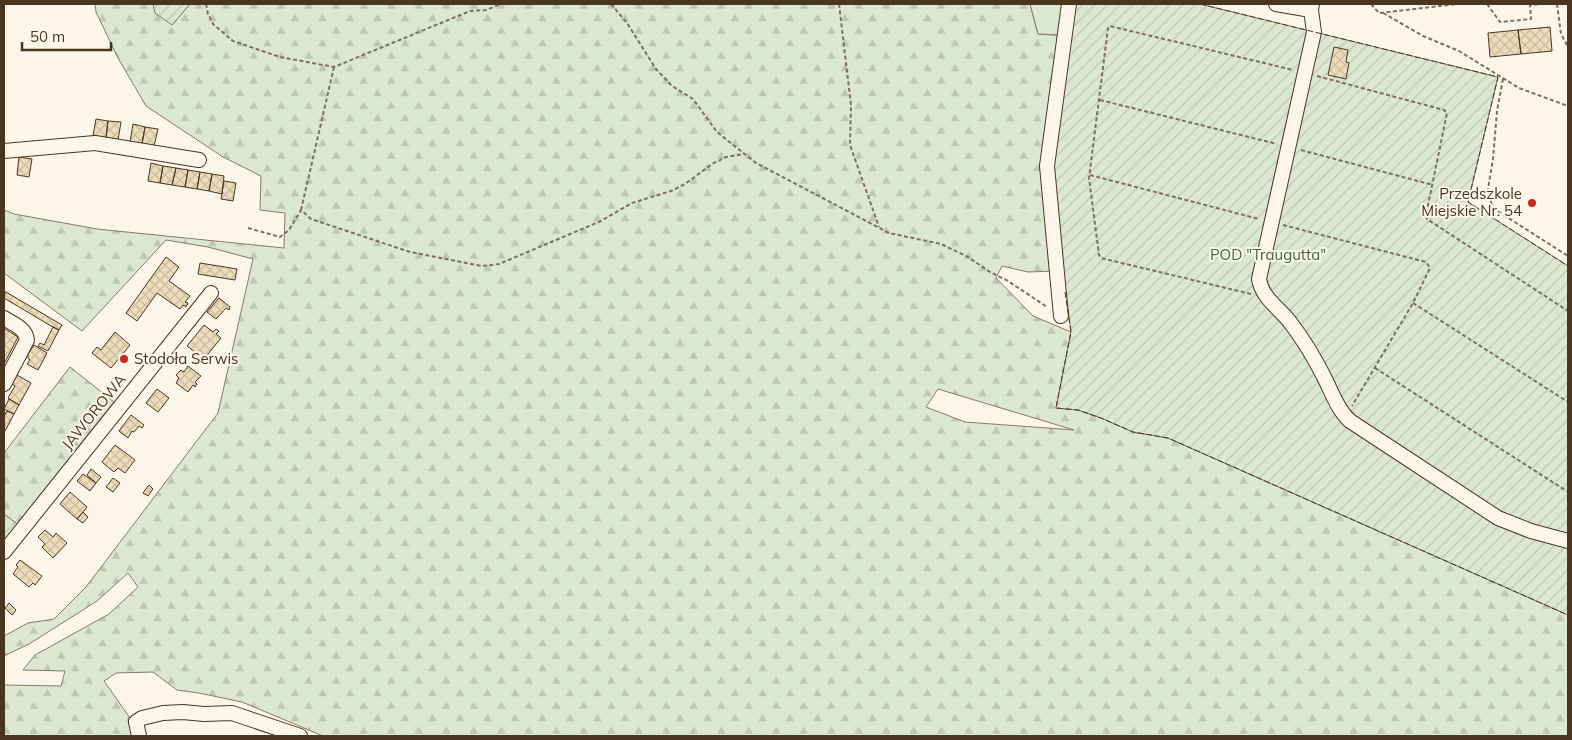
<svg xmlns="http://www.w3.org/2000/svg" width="1572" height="740" viewBox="0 0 1572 740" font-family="Mulish,sans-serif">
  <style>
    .forest { fill: url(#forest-firs); stroke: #887966; fill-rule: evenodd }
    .park { fill: #dce7d0; stroke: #887966 }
    .garden { fill: url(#garden-furrows); stroke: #887966 }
    .building { fill: url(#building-cross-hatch); stroke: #4a3520 }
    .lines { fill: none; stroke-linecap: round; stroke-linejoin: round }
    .minor-casing { stroke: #4a3520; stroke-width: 16 }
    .path { stroke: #7f6f5c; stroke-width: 2; stroke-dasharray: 4 2.5; stroke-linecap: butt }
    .minor { stroke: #fbf6e9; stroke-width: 14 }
    .fence { stroke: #4a3520; stroke-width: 1; stroke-dasharray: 6 2.5; stroke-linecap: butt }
    .poi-dot { fill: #c62828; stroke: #fbf6e9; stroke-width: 2 }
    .labels { text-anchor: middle; stroke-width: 4; stroke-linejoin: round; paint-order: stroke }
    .poi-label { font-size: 15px; fill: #4a3520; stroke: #fbf6e9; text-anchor: end }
    .park-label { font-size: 15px; fill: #436837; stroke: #fbf6e9 }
    .street-label { font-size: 15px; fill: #4a3520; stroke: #fbf6e9 }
  </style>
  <defs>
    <pattern id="forest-firs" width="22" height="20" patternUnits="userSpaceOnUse" patternTransform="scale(1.25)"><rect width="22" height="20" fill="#dce7d0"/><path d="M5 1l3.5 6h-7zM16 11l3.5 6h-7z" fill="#bec7b2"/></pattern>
    <pattern id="garden-furrows" width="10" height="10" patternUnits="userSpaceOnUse" patternTransform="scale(1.25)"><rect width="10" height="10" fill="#dce7d0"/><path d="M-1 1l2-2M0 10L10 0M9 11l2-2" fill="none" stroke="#bec7b2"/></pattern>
    <pattern id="building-cross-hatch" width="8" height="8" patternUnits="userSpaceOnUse" patternTransform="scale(1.25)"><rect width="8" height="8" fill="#ecdcbc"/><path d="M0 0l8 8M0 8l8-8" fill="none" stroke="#ccbda1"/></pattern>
  </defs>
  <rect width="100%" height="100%" fill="#fbf6e9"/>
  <!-- forest -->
  <path class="forest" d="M 95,4 L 153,4 L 172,25 L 190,4 L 1030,4 L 1038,34 L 1068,36 L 1055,271 L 1028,272 L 1002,266 L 996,278 L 1033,316 L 1071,332 L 1056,408 L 1078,410 L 1101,418 L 1133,432 L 1168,438 L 1568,615 L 1568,736 L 323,736 L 242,702 L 199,693 L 177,690 L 153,672 L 116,673 L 104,681 L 130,718 L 137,736 L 4,736 L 4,685 L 61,686 L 65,671 L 23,670 L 35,655 L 109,614 L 138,587 L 128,573 L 97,601 L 29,644 L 4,656 L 4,636 L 28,623 L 54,619 L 86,587 L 218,413 L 253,259 L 208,247 L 166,240 L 82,331 L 4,273 L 4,210 L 14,214 L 97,229 L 284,248 L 285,213 L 260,210 L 261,176 L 223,157 L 146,106 L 118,58 L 96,12 ZM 938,389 L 1074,430 L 965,422 L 926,407 Z
    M 70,367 L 114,402 L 17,524 L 4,514 L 4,453 Z"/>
  <!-- park -->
  <path class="park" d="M 1030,4 L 1063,4 L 1060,35 L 1038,34 Z"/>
  <!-- garden -->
  <path class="garden" d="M 153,4 L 190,4 L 172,25 L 155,13 Z
    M 1074,4 L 1200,4 L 1498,77 L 1468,202 L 1568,266 L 1568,615 L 1168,438 L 1133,432 L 1101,418 L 1078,410 L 1056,408 L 1071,332 L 1051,177 Z
    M 4,514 L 17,524 L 4,540 Z"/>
  <!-- building -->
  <path class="building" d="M 1550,27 L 1552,51 L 1521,54 L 1518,30 Z
    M 1518,30 L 1521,54 L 1490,57 L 1488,33 Z
    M 1334,47 L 1348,50 L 1346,62 L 1349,63 L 1346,79 L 1328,75 Z
    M 96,119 L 108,121 L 106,138 L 93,136 Z
    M 108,121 L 121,122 L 118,140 L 106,138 Z
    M 133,124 L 145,127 L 142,144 L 130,142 Z
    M 145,127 L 158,129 L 154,146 L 142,144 Z
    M 19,157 L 32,159 L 29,177 L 17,175 Z
    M 151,163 L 163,166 L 160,183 L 148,181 Z
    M 163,166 L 176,168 L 172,185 L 160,183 Z
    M 176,168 L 188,170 L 185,187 L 172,185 Z
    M 188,170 L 200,172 L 197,189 L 185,187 Z
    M 200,172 L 212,174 L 209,191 L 197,189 Z
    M 212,174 L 224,176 L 222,194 L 209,191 Z
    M 224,181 L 236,183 L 233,201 L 221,199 Z
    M 166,257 L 179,267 L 169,281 L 190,296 L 185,302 L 188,303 L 186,307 L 183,305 L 180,309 L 157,293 L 137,321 L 126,313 Z
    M 200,263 L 237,269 L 235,280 L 198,274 Z
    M 5,292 L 6,292 L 62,325 L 59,330 L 51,326 L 4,298 Z
    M 219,298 L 230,307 L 229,310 L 226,308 L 216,319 L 207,312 Z
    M 204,325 L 213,332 L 216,329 L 219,331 L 216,334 L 221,338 L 204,359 L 187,346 Z
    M 53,327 L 59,330 L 48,351 L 38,346 L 40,343 L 44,345 Z
    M 4,328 L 18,337 L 4,364 Z
    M 115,332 L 130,345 L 111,368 L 92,353 L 97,347 L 101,350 Z
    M 34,345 L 47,353 L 38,370 L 27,364 L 30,360 L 28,358 L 28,354 Z
    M 188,366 L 201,376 L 195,382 L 197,384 L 195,387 L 193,385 L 188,392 L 176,383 L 179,378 L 176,375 L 181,370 L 184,372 Z
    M 17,375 L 31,383 L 19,405 L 8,398 L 15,386 L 12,384 Z
    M 157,389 L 169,398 L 158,412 L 146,403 Z
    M 9,399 L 19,405 L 14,414 L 4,409 Z
    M 7,411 L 14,414 L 4,433 L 4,416 Z
    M 131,415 L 144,425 L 142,428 L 139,426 L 134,432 L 132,431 L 128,438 L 119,431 Z
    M 115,445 L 135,460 L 125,473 L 118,468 L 114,472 L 102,462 Z
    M 91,469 L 101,477 L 96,483 L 87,475 Z
    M 83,474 L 96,483 L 90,491 L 77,481 Z
    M 113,478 L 120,483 L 113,492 L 106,487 Z
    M 149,485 L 153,489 L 148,496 L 143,493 Z
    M 70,492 L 87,507 L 77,519 L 60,504 Z
    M 83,512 L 88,517 L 83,523 L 77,519 Z
    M 45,530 L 53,537 L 56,533 L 67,543 L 53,558 L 42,547 L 45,544 L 38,537 Z
    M 20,560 L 42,576 L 35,585 L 33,583 L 29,587 L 13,574 L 18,567 L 16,565 Z
    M 9,603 L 16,610 L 12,615 L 5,608 Z"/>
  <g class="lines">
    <!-- minor casing -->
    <g class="minor-casing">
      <path id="minor" d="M 1276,4 L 1311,10
        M 1312,4 L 1311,10 L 1314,32 L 1259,279 C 1262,298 1279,308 1290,322 C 1302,338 1314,357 1323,375 C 1331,390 1337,409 1350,421 L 1498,518 L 1531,531 L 1568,541
        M 4,151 L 95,143 L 199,160
        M 1061,316 L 1047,166 L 1069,4
        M 4,318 C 13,324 26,328 27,340 L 4,384
        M 4,552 L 211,293
        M 139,736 L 136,722 L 142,718 L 163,713 L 183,712 L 204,714 L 232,713 L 300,736"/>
    </g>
    <!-- path -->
    <path class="path" d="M 206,4 L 208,14 L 213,24 L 233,41 L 280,57 L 334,67 L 470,11 L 486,10 L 501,4
      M 611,4 L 627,23 L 656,69 L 672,86 L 693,99 L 717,132 L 756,163 L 889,233 L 941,244 L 968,257 L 990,272 L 1008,281 L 1047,307
      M 839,4 L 851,105 L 850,145 L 879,227
      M 1371,4 L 1379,13 L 1458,4
      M 1487,4 L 1500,22 L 1531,19 L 1530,5 L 1542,4
      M 1557,4 L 1561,34 L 1568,47
      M 1383,13 L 1423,36 L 1459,51 L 1519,88 L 1568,106
      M 1317,76 L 1444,110 L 1447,113 L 1426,215 L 1427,219 L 1568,311
      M 1503,79 L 1497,111 L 1493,159 L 1488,189 L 1492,206 L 1499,212 L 1568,256
      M 1100,100 L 1277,144
      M 1301,150 L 1433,185
      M 1090,175 L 1259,219
      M 301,210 L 334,67
      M 1283,225 L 1426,262 L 1430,268 L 1413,303 L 1352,406
      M 248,228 L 280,237 L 289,230 L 301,210 L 311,219 L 410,252 L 482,266 L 499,264 L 601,221 L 632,203 L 671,191 L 685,184 L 712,164 L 726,157 L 744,154
      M 1251,294 L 1101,258 L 1099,255 L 1089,178 L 1108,28 L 1110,26 L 1293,70
      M 1413,303 L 1568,402
      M 1375,368 L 1568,492"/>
    <!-- minor -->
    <use href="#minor" class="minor"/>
    <!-- fence -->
    <path class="fence" d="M 1200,4 L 1498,77 L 1468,202 L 1568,266
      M 1065,292 L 1071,332 L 1056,408 L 1078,410 L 1101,418 L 1133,432 L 1168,438 L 1568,615"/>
  </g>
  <!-- markers -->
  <g class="poi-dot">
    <circle cx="1532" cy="203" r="5"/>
    <circle cx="124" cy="359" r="5"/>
  </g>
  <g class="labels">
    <!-- poi labels -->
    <g class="poi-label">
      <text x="1522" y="199">Przedszkole<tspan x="1522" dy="17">Miejskie Nr. 54</tspan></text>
      <text x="134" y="364" text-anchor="start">Stodoła Serwis</text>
    </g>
    <!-- park labels -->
    <g class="park-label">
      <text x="1268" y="260">POD "Traugutta"</text>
    </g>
    <!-- street labels -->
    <g class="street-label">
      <text transform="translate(94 412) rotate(-51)" y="5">JAWOROWA</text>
    </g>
  </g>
  <!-- border -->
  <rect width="1572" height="740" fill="none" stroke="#4a3520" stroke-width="10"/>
  <!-- scale -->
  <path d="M22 42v8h89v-8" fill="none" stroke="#4a3520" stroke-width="2.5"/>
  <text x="30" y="42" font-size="15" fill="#4a3520" stroke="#fbf6e9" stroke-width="4" paint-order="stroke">50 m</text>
</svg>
